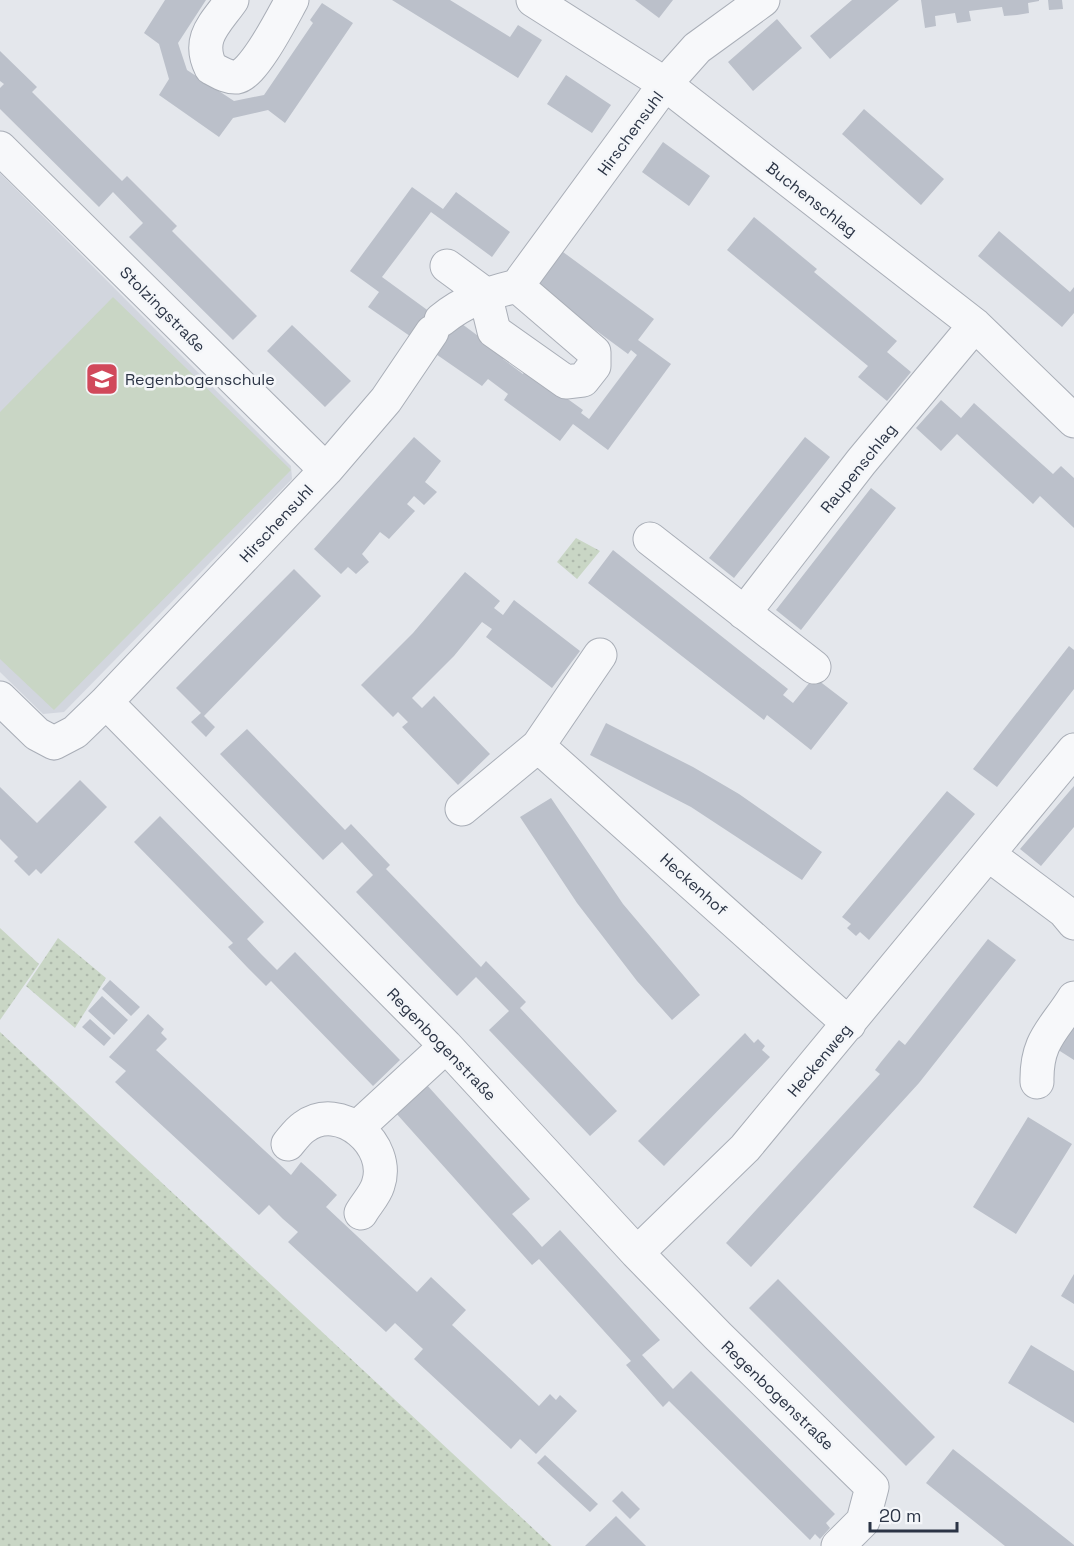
<svg xmlns="http://www.w3.org/2000/svg" width="1074" height="1546" viewBox="0 0 1074 1546" font-family="'Space Grotesk',sans-serif">
  <style>
    .built { fill: #d2d6de }
    .green { fill: url(#green-dots) }
    .pitch { fill: #c9d6c5 }
    .building { fill: #bbc0ca }
    .lines { fill: none; stroke-linecap: round; stroke-linejoin: round }
    .minor-casing { stroke: #a9aeb7; stroke-width: 35 }
    .minor { stroke: #f7f8fa; stroke-width: 33 }
    .labels { text-anchor: middle; stroke-width: 5; stroke-linejoin: round; paint-order: stroke }
    .street-label { font-size: 16px; fill: #2b3445; stroke: #f4f6f9 }
    .poi-label { font-size: 16px; fill: #2b3445; stroke: #f4f6f9; text-anchor: start }
  </style>
  <defs>
    <pattern id="green-dots" width="8" height="8" patternUnits="userSpaceOnUse" patternTransform="scale(1.5)"><rect width="8" height="8" fill="#c9d6c5"/><path d="M2 2h.1M6 6h.1" fill="none" stroke="#adb8ab" stroke-width="1.8" stroke-linecap="round"/></pattern>
  </defs>
  <rect width="100%" height="100%" fill="#e4e7ec"/>
  <!-- built -->
  <path class="built" d="M 0,173 L 291,466 L 292,479 L 64,712 L 43,714 L 0,672 Z"/>
  <!-- green -->
  <path class="green" d="M 576,538 L 600,551 L 577,579 L 557,562 Z
    M 0,928 L 39,964 L 0,1020 Z
    M 58,938 L 106,978 L 75,1028 L 26,986 Z
    M 0,1032 L 552,1546 L 0,1546 Z"/>
  <!-- pitch -->
  <path class="pitch" d="M 113,297 L 291,470 L 54,710 L 0,659 L 0,412 Z"/>
  <!-- building -->
  <path class="building" d="M 165,0 L 206,0 L 178,43 L 187,70 L 234,101 L 264,95 L 313,23 L 310,20 L 322,3 L 353,23 L 285,123 L 268,110 L 233,118 L 219,137 L 159,95 L 169,79 L 159,44 L 144,33 Z
    M 392,0 L 450,0 L 510,37 L 518,25 L 542,40 L 518,78 Z
    M 635,0 L 673,0 L 659,18 Z
    M 852,0 L 899,0 L 830,59 L 810,36 Z
    M 921,0 L 1039,0 L 1039,1 L 1028,3 L 1029,13 L 1017,15 L 1004,16 L 1002,7 L 969,11 L 971,21 L 957,23 L 955,13 L 935,16 L 936,26 L 925,28 Z
    M 1048,0 L 1062,0 L 1063,9 L 1049,10 Z
    M 777,19 L 802,48 L 753,91 L 728,62 Z
    M 0,51 L 37,87 L 32,92 L 122,181 L 127,176 L 177,226 L 172,231 L 257,316 L 233,340 L 129,237 L 143,223 L 113,192 L 99,207 L 0,109 L 0,88 L 4,84 L 0,81 Z
    M 566,75 L 611,105 L 592,133 L 547,104 Z
    M 864,109 L 944,179 L 921,205 L 842,134 Z
    M 663,142 L 710,176 L 689,206 L 642,172 Z
    M 412,187 L 443,209 L 456,192 L 510,232 L 492,257 L 431,212 L 382,277 L 452,328 L 458,321 L 505,356 L 503,359 L 523,374 L 526,369 L 583,410 L 581,413 L 589,419 L 637,355 L 631,350 L 628,354 L 537,287 L 563,252 L 654,319 L 638,340 L 671,364 L 608,450 L 573,424 L 560,441 L 504,400 L 508,394 L 488,379 L 482,386 L 368,307 L 379,292 L 350,271 Z
    M 754,217 L 817,269 L 814,272 L 897,341 L 887,352 L 911,372 L 887,401 L 858,377 L 868,366 L 727,250 Z
    M 999,231 L 1070,292 L 1074,287 L 1074,313 L 1062,327 L 978,256 Z
    M 292,325 L 351,381 L 325,407 L 267,351 Z
    M 941,400 L 961,418 L 974,403 L 1053,474 L 1061,466 L 1074,478 L 1074,528 L 1040,496 L 1033,504 L 957,434 L 941,451 L 916,428 Z
    M 414,437 L 441,461 L 425,482 L 437,492 L 424,505 L 414,496 L 407,504 L 415,511 L 389,539 L 380,532 L 362,554 L 369,562 L 356,574 L 348,567 L 341,574 L 314,549 Z
    M 805,437 L 830,457 L 734,578 L 709,558 Z
    M 871,488 L 896,508 L 801,630 L 776,610 Z
    M 613,550 L 788,689 L 783,695 L 793,703 L 814,677 L 848,703 L 811,750 L 767,715 L 764,720 L 588,583 Z
    M 294,569 L 321,596 L 204,716 L 215,727 L 206,737 L 191,722 L 201,713 L 176,688 Z
    M 465,572 L 500,601 L 494,608 L 503,615 L 514,600 L 580,651 L 552,688 L 486,637 L 492,629 L 482,622 L 454,656 L 412,698 L 422,708 L 434,696 L 490,754 L 458,785 L 402,727 L 408,722 L 398,712 L 393,717 L 361,685 L 413,633 Z
    M 1069,646 L 1074,650 L 1074,689 L 997,787 L 973,769 Z
    M 606,723 L 693,767 L 739,794 L 822,852 L 802,880 L 691,807 L 590,755 Z
    M 247,729 L 345,830 L 351,824 L 390,865 L 386,869 L 481,967 L 486,961 L 526,1002 L 520,1008 L 617,1111 L 590,1136 L 489,1030 L 509,1011 L 476,977 L 457,996 L 356,892 L 373,875 L 356,857 L 342,842 L 323,860 L 220,754 Z
    M 80,780 L 107,807 L 41,874 L 36,869 L 29,876 L 14,861 L 18,857 L 0,839 L 0,787 L 37,823 Z
    M 1074,786 L 1074,827 L 1041,866 L 1020,849 Z
    M 947,791 L 975,814 L 869,940 L 860,932 L 856,936 L 847,928 L 851,924 L 842,917 Z
    M 551,798 L 623,904 L 700,995 L 672,1020 L 637,981 L 577,903 L 520,817 Z
    M 160,816 L 264,922 L 247,939 L 261,954 L 277,970 L 295,952 L 400,1060 L 373,1086 L 271,981 L 266,986 L 247,967 L 228,947 L 233,943 L 134,842 Z
    M 988,939 L 1016,960 L 919,1083 L 751,1267 L 726,1243 L 880,1074 L 875,1070 L 881,1062 L 899,1040 L 905,1045 Z
    M 110,980 L 140,1007 L 131,1016 L 102,989 Z
    M 102,996 L 128,1020 L 114,1035 L 88,1011 Z
    M 1074,1013 L 1074,1060 L 1052,1046 Z
    M 148,1014 L 164,1029 L 161,1033 L 167,1039 L 156,1050 L 291,1175 L 301,1162 L 320,1179 L 337,1195 L 326,1207 L 417,1292 L 431,1277 L 466,1310 L 452,1325 L 504,1373 L 539,1406 L 550,1394 L 556,1400 L 560,1395 L 577,1411 L 536,1454 L 520,1439 L 511,1449 L 414,1359 L 423,1349 L 395,1323 L 386,1332 L 288,1242 L 298,1232 L 283,1219 L 269,1205 L 259,1215 L 115,1082 L 126,1071 L 109,1057 Z
    M 90,1019 L 111,1038 L 104,1046 L 82,1027 Z
    M 745,1033 L 754,1043 L 758,1039 L 765,1046 L 762,1050 L 770,1057 L 664,1166 L 638,1141 Z
    M 426,1084 L 530,1199 L 512,1214 L 527,1230 L 542,1247 L 560,1230 L 660,1340 L 642,1355 L 673,1389 L 691,1371 L 835,1514 L 826,1523 L 830,1528 L 820,1539 L 815,1534 L 810,1540 L 669,1401 L 663,1407 L 626,1365 L 631,1361 L 539,1259 L 532,1265 L 395,1112 Z
    M 1028,1117 L 1072,1144 L 1016,1234 L 973,1207 Z
    M 1074,1274 L 1074,1304 L 1061,1296 Z
    M 778,1279 L 935,1437 L 906,1466 L 749,1308 Z
    M 1031,1345 L 1074,1371 L 1074,1423 L 1008,1383 Z
    M 953,1449 L 1074,1545 L 1074,1546 L 1005,1546 L 926,1483 Z
    M 545,1455 L 598,1504 L 590,1512 L 537,1463 Z
    M 622,1491 L 640,1509 L 630,1519 L 612,1501 Z
    M 616,1516 L 646,1546 L 585,1546 Z"/>
  <g class="lines">
    <!-- minor casing -->
    <g class="minor-casing">
      <path id="minor" d="M 232,0 C 216,23 196,38 211,68 C 219,72 228,78 237,77 C 254,74 283,16 292,0
        M 533,0 L 665,84 L 975,325 L 1074,421
        M 0,148 L 326,470
        M 447,266 L 485,294 L 494,331 L 566,382 L 583,380 L 594,366 L 594,352 L 517,286
        M 441,320 C 464,301 488,293 517,286 L 665,84 L 697,48 L 763,0
        M 650,539 L 814,667
        M 744,613 L 861,462 L 975,325
        M 0,698 L 37,734 L 54,743 L 75,732 L 106,702 L 446,1046 L 637,1253 L 718,1336 L 872,1487 L 863,1521 L 838,1546
        M 106,702 L 326,470 L 386,400 L 432,332
        M 538,746 L 849,1024
        M 462,809 L 538,746 L 600,655
        M 989,855 L 1064,911 L 1074,923
        M 1037,1082 C 1036,1040 1054,1030 1074,998
        M 358,1127 L 446,1046
        M 288,1144 C 293,1138 298,1131 304,1127 C 340,1100 392,1145 378,1185 C 375,1195 366,1204 361,1213
        M 637,1253 L 745,1148 L 1074,750"/>
    </g>
    <!-- minor -->
    <use href="#minor" class="minor"/>
  </g>
  <!-- icons -->
  <defs>
    <g id="school-square" transform="scale(1.725)"><rect x="-9" y="-9" width="18" height="18" rx="4" fill="#d1495b" stroke="#f4f6f9"/><path d="M0-5L7-2L0 1L-7-2ZM-4 1L0 2.5L4 1V4Q0 6-4 4Z" fill="#fff"/></g>
  </defs>
  <g fill-rule="evenodd">
    <use href="#school-square" x="102" y="379"/>
  </g>
  <g class="labels">
    <!-- street labels -->
    <g class="street-label">
      <text transform="translate(630 133) rotate(-54)" y="6">Hirschensuhl</text>
      <text transform="translate(812 199) rotate(38)" y="6">Buchenschlag</text>
      <text transform="translate(163 309) rotate(45)" y="6">Stolzingstraße</text>
      <text transform="translate(858 468) rotate(-51)" y="6">Raupenschlag</text>
      <text transform="translate(276 523) rotate(-47)" y="6">Hirschensuhl</text>
      <text transform="translate(694 884) rotate(42)" y="6">Heckenhof</text>
      <text transform="translate(442 1044) rotate(46)" y="6">Regenbogenstraße</text>
      <text transform="translate(819 1060) rotate(-50)" y="6">Heckenweg</text>
      <text transform="translate(778 1395) rotate(44)" y="6">Regenbogenstraße</text>
    </g>
    <!-- poi labels -->
    <g class="poi-label">
      <text x="125" y="385">Regenbogenschule</text>
    </g>
  </g>
  <!-- scale -->
  <path d="M870 1522v9h87v-9" fill="none" stroke="#2b3445" stroke-width="3"/>
  <text x="879" y="1522" font-size="18" fill="#2b3445" stroke="#f4f6f9" stroke-width="4.5" paint-order="stroke">20 m</text>
</svg>
